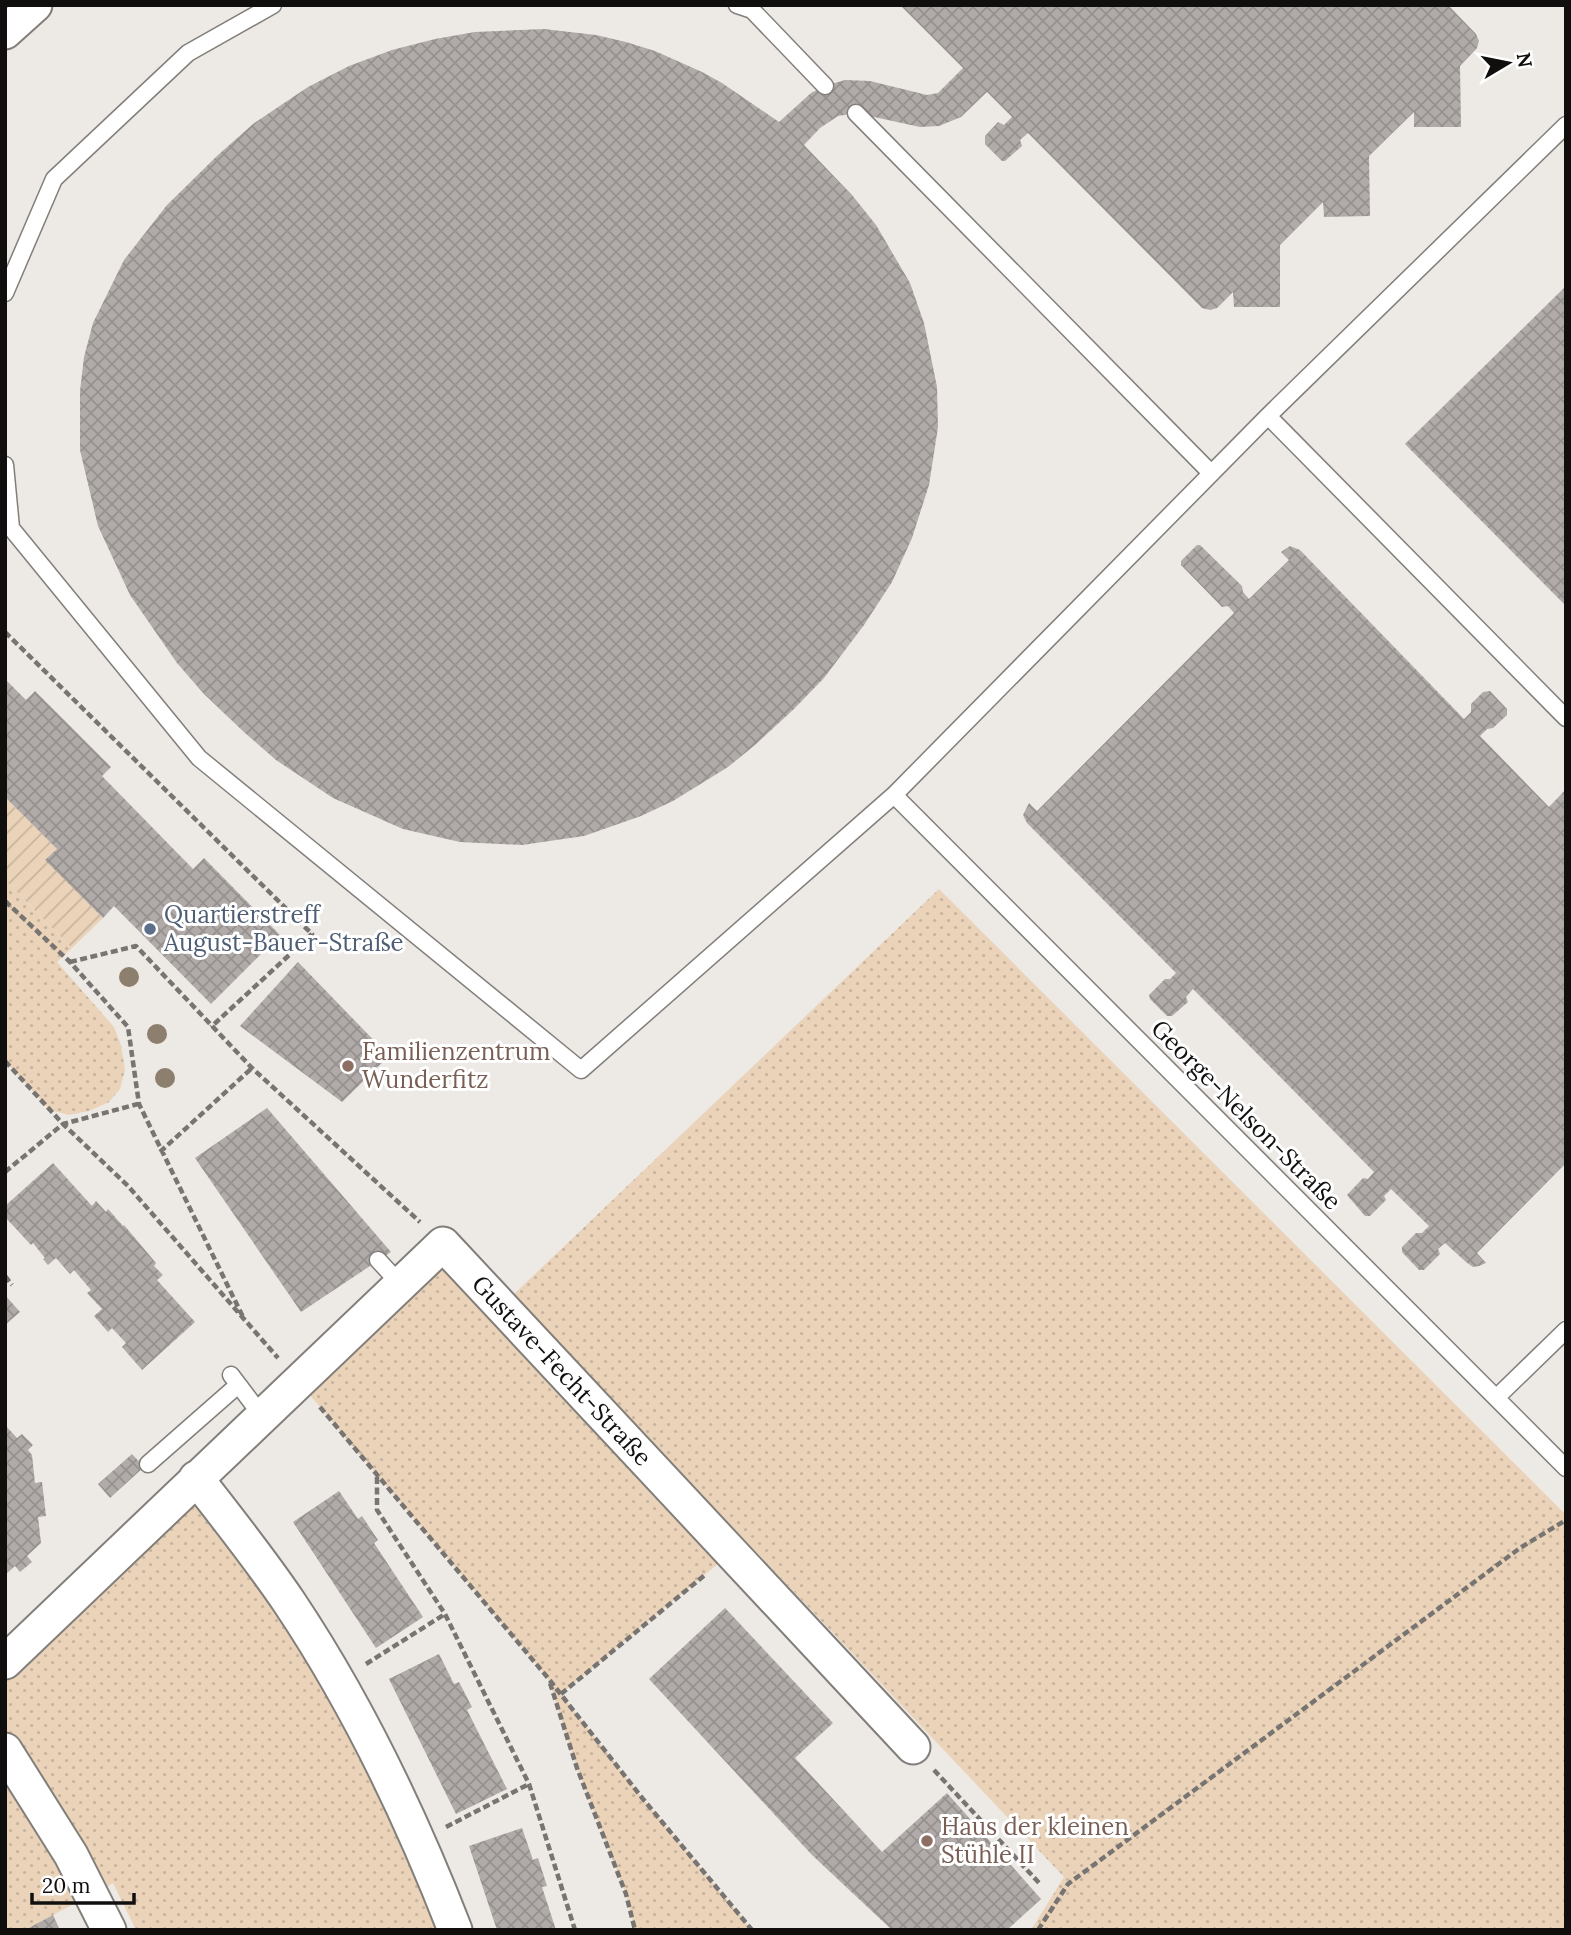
<svg xmlns="http://www.w3.org/2000/svg" width="1571" height="1935" viewBox="0 0 1571 1935" font-family="Lora,serif">
  <style>
    .grass { fill: url(#grass-dots) }
    .garden { fill: url(#garden-furrows) }
    .building { fill: url(#building-cross-hatch) }
    .lines { fill: none; stroke-linecap: round; stroke-linejoin: round }
    .lane-casing { stroke: #827f7b; stroke-width: 19 }
    .street-casing { stroke: #827f7b; stroke-width: 37 }
    .path { stroke: #777471; stroke-width: 4.5; stroke-dasharray: 7 3.5; stroke-linecap: butt }
    .lane { stroke: #fff; stroke-width: 16 }
    .street { stroke: #fff; stroke-width: 33 }
    .tree { fill: #8d7f6d }
    .service-dot { fill: #5c6f8a; stroke: #fff; stroke-width: 2.5 }
    .education-dot { fill: #8d6e63; stroke: #fff; stroke-width: 2.5 }
    .labels { text-anchor: middle; stroke-width: 6; stroke-linejoin: round; paint-order: stroke }
    .service-label { font-size: 24px; fill: #4e5e75; stroke: #fff; text-anchor: start }
    .education-label { font-size: 24px; fill: #785e54; stroke: #fff; text-anchor: start }
    .street-label { font-size: 24px; fill: #110f0e; stroke: #fff }
  </style>
  <defs>
    <pattern id="grass-dots" width="8" height="8" patternUnits="userSpaceOnUse" patternTransform="scale(1.75)"><rect width="8" height="8" fill="#ebd3b9"/><path d="M2 2h.1M6 6h.1" fill="none" stroke="#c8b49e" stroke-width="1.8" stroke-linecap="round"/></pattern>
    <pattern id="garden-furrows" width="10" height="10" patternUnits="userSpaceOnUse" patternTransform="scale(1.75)"><rect width="10" height="10" fill="#ebd3b9"/><path d="M-1 1l2-2M0 10L10 0M9 11l2-2" fill="none" stroke="#c8b49e"/></pattern>
    <pattern id="building-cross-hatch" width="8" height="8" patternUnits="userSpaceOnUse" patternTransform="scale(1.75)"><rect width="8" height="8" fill="#b0aaa8"/><path d="M0 0l8 8M0 8l8-8" fill="none" stroke="#96918f"/></pattern>
  </defs>
  <rect width="100%" height="100%" fill="#ede9e5"/>
  <!-- grass -->
  <path class="grass" d="M 5,880 L 72,948 L 57,962 L 114,1027 L 121,1045 L 125,1070 L 120,1089 L 109,1102 L 89,1111 L 69,1115 L 50,1110 L 5,1061 Z
    M 939,889 L 1566,1515 L 1566,1930 L 1031,1930 L 1064,1877 L 513,1295 Z
    M 443,1244 L 731,1553 L 561,1694 L 643,1799 L 752,1930 L 635,1930 L 626,1894 L 577,1768 L 548,1678 L 298,1381 Z
    M 196,1478 L 246,1541 L 455,1930 L 136,1930 L 113,1883 L 25,1930 L 5,1930 L 5,1662 Z"/>
  <!-- garden -->
  <path class="garden" d="M 5,797 L 57,849 L 46,860 L 103,918 L 72,948 L 5,880 Z"/>
  <!-- building -->
  <path class="building" d="M 900,5 L 1448,5 L 1476,34 L 1479,41 L 1477,48 L 1460,66 L 1461,127 L 1414,127 L 1414,112 L 1369,156 L 1370,216 L 1324,217 L 1323,202 L 1280,245 L 1280,307 L 1234,307 L 1233,292 L 1217,308 L 1210,310 L 1202,308 L 1028,133 L 1020,140 L 1022,146 L 1005,161 L 1002,161 L 985,144 L 985,136 L 998,122 L 1004,125 L 1012,117 L 987,92 L 961,117 L 939,126 L 920,127 L 856,113 L 838,116 L 820,128 L 804,145 L 852,195 L 876,225 L 910,283 L 924,323 L 937,387 L 938,427 L 929,485 L 912,538 L 892,582 L 864,625 L 824,678 L 794,709 L 755,745 L 728,767 L 673,801 L 641,816 L 584,836 L 522,845 L 460,842 L 403,829 L 333,798 L 276,760 L 245,733 L 204,694 L 177,663 L 130,595 L 98,526 L 80,450 L 80,391 L 84,357 L 93,323 L 124,260 L 167,205 L 218,155 L 253,124 L 308,87 L 349,66 L 392,50 L 435,39 L 475,32 L 544,29 L 596,35 L 626,42 L 655,51 L 702,72 L 722,83 L 779,122 L 811,93 L 825,86 L 845,80 L 870,81 L 927,95 L 938,93 L 963,68 Z
    M 1566,286 L 1566,606 L 1405,444 Z
    M 1197,545 L 1200,545 L 1242,586 L 1243,592 L 1249,599 L 1289,560 L 1281,552 L 1290,546 L 1300,550 L 1464,719 L 1471,712 L 1471,704 L 1483,692 L 1490,691 L 1507,709 L 1507,715 L 1493,728 L 1487,729 L 1480,736 L 1549,807 L 1566,789 L 1566,1163 L 1477,1253 L 1486,1263 L 1479,1266 L 1473,1267 L 1466,1262 L 1445,1243 L 1438,1249 L 1440,1254 L 1424,1270 L 1419,1270 L 1402,1252 L 1402,1247 L 1416,1233 L 1422,1233 L 1429,1226 L 1391,1189 L 1384,1196 L 1386,1200 L 1370,1216 L 1365,1216 L 1347,1195 L 1363,1178 L 1368,1179 L 1374,1172 L 1193,989 L 1186,997 L 1188,1002 L 1172,1016 L 1167,1016 L 1150,999 L 1149,995 L 1165,979 L 1170,979 L 1176,973 L 1027,823 L 1023,815 L 1029,803 L 1037,811 L 1234,613 L 1228,606 L 1222,607 L 1181,565 L 1181,561 Z
    M 5,679 L 26,700 L 35,691 L 111,767 L 102,776 L 193,869 L 204,858 L 280,935 L 211,1004 L 114,906 L 103,918 L 45,860 L 57,849 L 5,797 Z
    M 298,962 L 389,1056 L 342,1102 L 240,1026 Z
    M 267,1108 L 391,1252 L 301,1312 L 195,1158 Z
    M 53,1163 L 92,1206 L 96,1201 L 106,1212 L 108,1209 L 123,1226 L 124,1225 L 156,1263 L 154,1266 L 163,1275 L 157,1280 L 195,1322 L 142,1370 L 122,1347 L 126,1343 L 112,1328 L 108,1332 L 94,1316 L 102,1309 L 87,1293 L 91,1290 L 74,1270 L 70,1274 L 56,1258 L 48,1265 L 43,1259 L 45,1258 L 33,1243 L 31,1245 L 5,1217 L 5,1206 Z
    M 5,1295 L 20,1312 L 5,1325 Z
    M 5,1425 L 17,1438 L 22,1434 L 33,1445 L 28,1450 L 32,1455 L 35,1483 L 42,1482 L 46,1516 L 38,1517 L 41,1543 L 27,1556 L 32,1562 L 20,1572 L 15,1566 L 5,1575 Z
    M 132,1454 L 144,1467 L 110,1498 L 98,1484 Z
    M 339,1491 L 358,1519 L 362,1516 L 378,1540 L 374,1543 L 423,1617 L 376,1648 L 293,1522 Z
    M 725,1608 L 833,1723 L 795,1758 L 882,1852 L 947,1793 L 1041,1899 L 1007,1930 L 892,1930 L 812,1855 L 649,1679 Z
    M 439,1654 L 454,1684 L 459,1682 L 472,1707 L 467,1710 L 507,1789 L 456,1814 L 389,1679 Z
    M 522,1828 L 533,1860 L 538,1858 L 547,1886 L 542,1887 L 556,1930 L 497,1930 L 469,1846 Z
    M 53,1915 L 60,1930 L 25,1930 Z"/>
  <g class="lines">
    <!-- lane casing -->
    <g class="lane-casing">
      <path id="lane" d="M 737,5 L 752,10 L 825,86
        M 856,113 L 1211,473
        M 5,293 L 54,179 L 188,53 L 273,5
        M 1268,416 L 1566,718
        M 5,465 L 11,528 L 199,758 L 581,1070 L 894,795 L 1268,416 L 1566,125
        M 894,795 L 1566,1468
        M 378,1260 L 401,1285
        M 231,1375 L 262,1416
        M 1496,1398 L 1566,1330
        M 148,1464 L 238,1385"/>
    </g>
    <!-- street casing -->
    <g class="street-casing">
      <g id="street">
        <path d="M 5,32 L 35,5"/>
        <path d="M 196,1478 C 228,1519 260,1559 289,1602 C 358,1705 410,1814 455,1930"/>
        <path id="s1" d="M 5,1662 L 443,1244 L 913,1747"/>
        <path d="M 5,1750 L 71,1855 L 109,1930"/>
      </g>
    </g>
    <!-- path -->
    <path class="path" d="M 5,632 L 312,934 L 211,1027
      M 5,901 L 70,962 L 128,1027 L 139,1104 L 243,1317
      M 70,962 L 136,946 L 252,1068 L 420,1222
      M 5,1061 L 63,1124 L 128,1186 L 278,1358
      M 160,1152 L 252,1068
      M 5,1172 L 63,1124 L 138,1104
      M 5,1276 L 12,1285
      M 320,1407 L 548,1678 L 643,1799 L 752,1930
      M 377,1477 L 377,1510 L 445,1614 L 529,1784 L 575,1930
      M 366,1664 L 445,1614
      M 550,1683 L 577,1768 L 626,1894 L 635,1930
      M 561,1694 L 706,1574
      M 934,1770 L 1041,1885
      M 446,1827 L 529,1784
      M 1038,1930 L 1068,1884 L 1520,1548 L 1566,1520"/>
    <!-- lane -->
    <use href="#lane" class="lane"/>
    <!-- street -->
    <use href="#street" class="street"/>
  </g>
  <!-- trees -->
  <g class="tree">
    <circle cx="129" cy="977" r="10"/>
    <circle cx="157" cy="1034" r="10"/>
    <circle cx="165" cy="1078" r="10"/>
  </g>
  <!-- markers -->
  <circle class="service-dot" cx="150" cy="929" r="7"/>
  <g class="education-dot">
    <circle cx="348" cy="1066" r="7"/>
    <circle cx="927" cy="1841" r="7"/>
  </g>
  <g class="labels">
    <!-- service labels -->
    <g class="service-label">
      <text x="164" y="923">Quartierstreff<tspan x="164" dy="28">August-Bauer-Straße</tspan></text>
    </g>
    <!-- education labels -->
    <g class="education-label">
      <text x="362" y="1060">Familienzentrum<tspan x="362" dy="28">Wunderfitz</tspan></text>
      <text x="941" y="1835">Haus der kleinen<tspan x="941" dy="28">Stühle II</tspan></text>
    </g>
    <!-- street labels -->
    <g class="street-label">
      <text transform="translate(1246 1115) rotate(45)" y="8">George-Nelson-Straße</text>
      <text dy="8" stroke="none"><textPath href="#s1" startOffset="779">Gustave-Fecht-Straße</textPath></text>
    </g>
  </g>
  <!-- border -->
  <rect width="1571" height="1935" fill="none" stroke="#110f0e" stroke-width="14"/>
  <!-- north arrow -->
  <g transform="translate(1508 63) rotate(80)" stroke="#ffffff" stroke-width="5" paint-order="stroke">
  <path d="M0-5L12 26L0 18L-12 26Z" fill="#110f0e"/>
  <text y="-10" font-size="19" font-weight="bold" text-anchor="middle" fill="#110f0e">N</text>
  </g>
  <!-- scale -->
  <path d="M32 1893v10h102v-10" fill="none" stroke="#110f0e" stroke-width="3.5"/>
  <text x="42" y="1893" font-size="21" fill="#110f0e" stroke="#ffffff" stroke-width="5" paint-order="stroke">20 m</text>
</svg>
